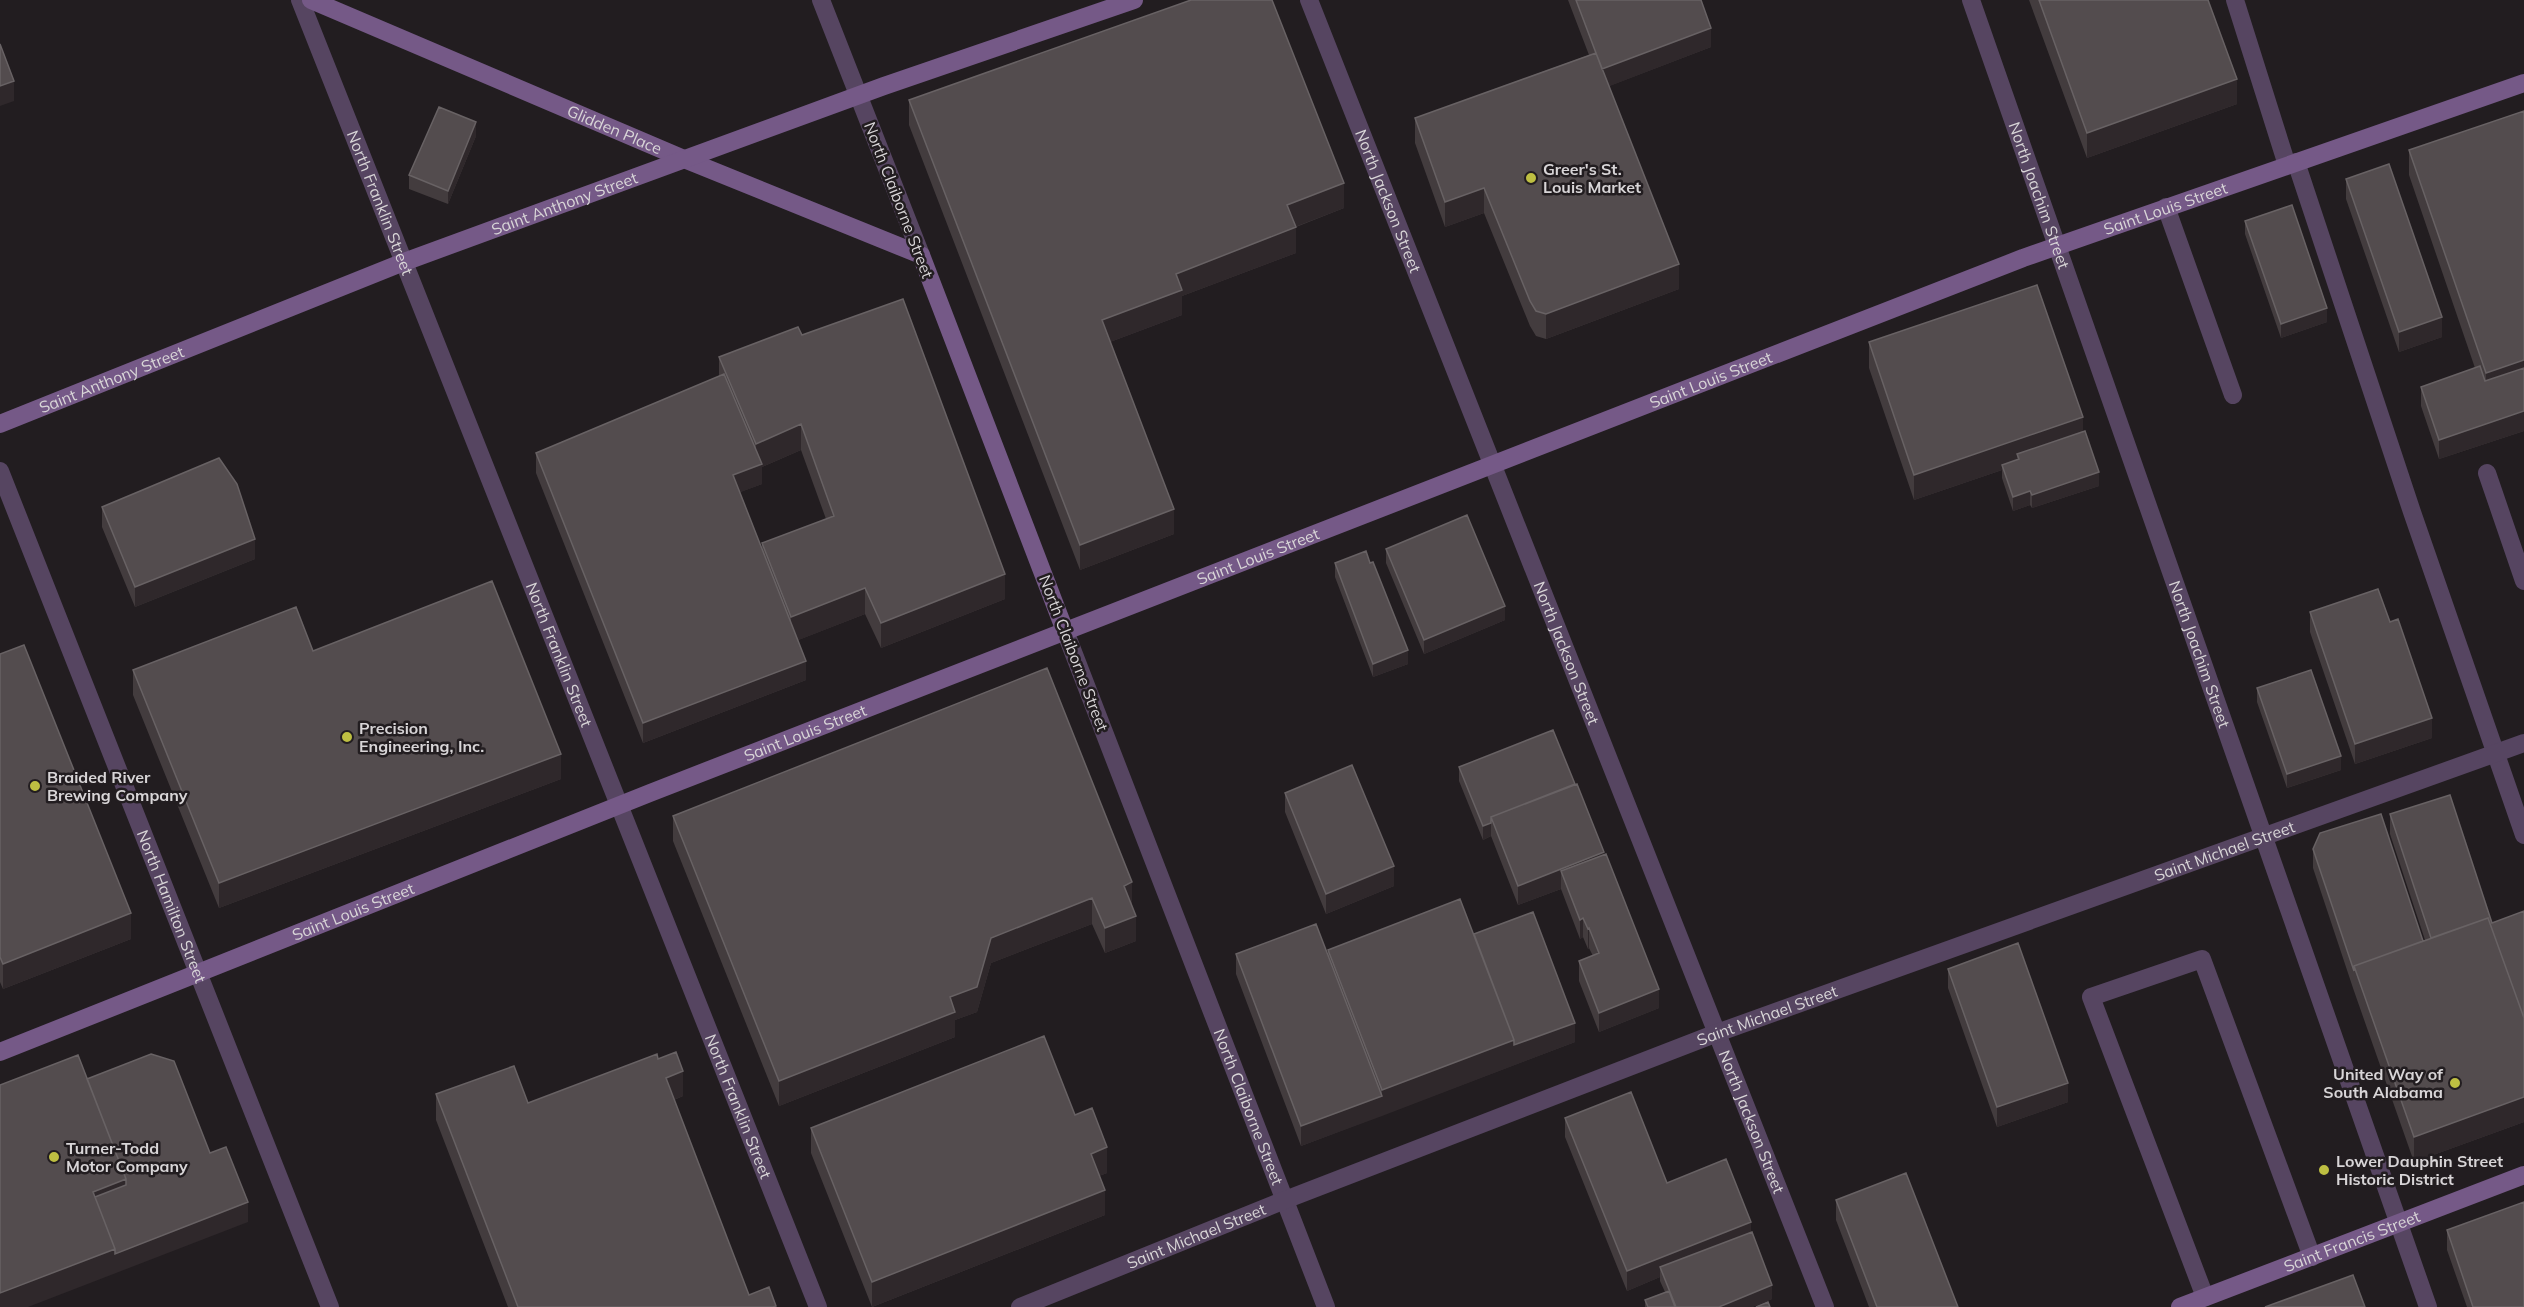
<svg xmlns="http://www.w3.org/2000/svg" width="2524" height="1307" viewBox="0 0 2524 1307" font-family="Mulish,sans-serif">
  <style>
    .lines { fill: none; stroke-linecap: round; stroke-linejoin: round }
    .lane { stroke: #564561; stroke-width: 18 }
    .street { stroke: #564561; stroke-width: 18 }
    .secondary { stroke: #755987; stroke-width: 18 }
    .wall { fill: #433c3e; fill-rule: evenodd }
    .shaded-wall { fill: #2f282b }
    .building { fill: #534c4e; stroke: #686264; stroke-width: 1.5 }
    .poi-dot { fill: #bebf42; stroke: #221d20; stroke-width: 2 }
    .labels { text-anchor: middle; stroke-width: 5; stroke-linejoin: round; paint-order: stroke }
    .street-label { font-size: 16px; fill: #d8d5d7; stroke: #221d20 }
    .poi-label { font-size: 16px; font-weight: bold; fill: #d8d5d7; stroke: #221d20; text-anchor: start }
  </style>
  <rect width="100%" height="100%" fill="#221d20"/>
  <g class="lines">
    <!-- lane -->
    <path class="lane" d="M 2235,0 L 2287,165
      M 2296,162 L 2412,512 L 2524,835
      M 2166,207 L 2233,395
      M 2487,473 L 2524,581
      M 2205,1297 L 2091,997 L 2202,959 L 2312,1257"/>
    <!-- street -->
    <g class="street">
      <path id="s1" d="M 300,0 L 818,1307"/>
      <path d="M 821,0 L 921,255"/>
      <path id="s2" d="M 1309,0 L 1825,1307"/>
      <path id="s3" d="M 1971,0 L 2428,1307"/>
      <path id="s4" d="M 0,471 L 330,1307"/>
      <path id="s5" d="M 1065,631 L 1326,1307"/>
      <path id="s6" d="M 1020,1307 L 1285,1200 L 1717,1033 L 2524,743"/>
    </g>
    <!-- secondary -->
    <g class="secondary">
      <path id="s7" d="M 311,0 L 684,159 L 921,255 L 1065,631"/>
      <path id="s8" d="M 0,424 L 404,262 L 884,86 L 1134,0"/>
      <path id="s9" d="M 0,1052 L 650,793 L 2023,258 L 2524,83"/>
      <path id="s10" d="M 2180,1307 L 2524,1175"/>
    </g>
  </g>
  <!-- wall -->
  <path class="wall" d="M 1568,0 L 1701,0 L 1711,47 L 1609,86 L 1679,289 L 1546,339 L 1536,336 L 1530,326 L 1484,213 L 1445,227 L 1415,143 L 1415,118 L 1589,55 Z
    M 2029,0 L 2208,0 L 2237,104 L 2087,158 Z
    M 909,100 L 1344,208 L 1296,227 L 1296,253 L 1182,296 L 1182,315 L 1110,342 L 1174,534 L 1080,570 L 909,125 Z
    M 476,136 L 448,204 L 409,189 L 409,175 Z
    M 2409,150 L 2524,431 L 2439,459 L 2421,406 L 2421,387 L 2475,368 L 2409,175 Z
    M 2346,179 L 2442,337 L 2399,352 L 2346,199 Z
    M 2245,221 L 2327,322 L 2281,338 L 2245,234 Z
    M 802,335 L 1005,599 L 881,648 L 865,614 L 798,640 L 806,680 L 643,743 L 536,473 L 536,453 L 719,376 L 719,357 ZM 801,450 L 826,519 L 762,543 L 762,550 L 740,492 L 762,484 L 762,467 Z
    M 1869,342 L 2083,432 L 2099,486 L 2032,508 L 2030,505 L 2013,511 L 2002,478 L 2002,470 L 1914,500 L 1869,368 Z
    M 102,507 L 255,559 L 135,607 L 102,527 Z
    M 1386,549 L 1505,620 L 1424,654 L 1386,563 Z
    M 1335,563 L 1408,664 L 1373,677 L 1335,577 Z
    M 2310,612 L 2432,738 L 2355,764 L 2310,632 Z
    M 313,651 L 561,779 L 219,908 L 133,695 L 133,670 Z
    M 0,654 L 131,939 L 3,989 L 0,982 Z
    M 2257,688 L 2341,770 L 2287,788 L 2257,702 Z
    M 1459,767 L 1575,784 L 1604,854 L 1659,1008 L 1599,1032 L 1579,981 L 1579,961 L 1593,956 L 1589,948 L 1588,949 L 1583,937 L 1580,939 L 1561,889 L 1518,905 L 1491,836 L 1483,840 L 1459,781 Z
    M 1285,793 L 1394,886 L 1326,914 L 1285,812 Z
    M 2390,814 L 2492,923 L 2524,911 L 2524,1122 L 2414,1162 L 2354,991 L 2313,868 L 2313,849 L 2423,941 L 2425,940 L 2390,834 Z
    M 673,816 L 1132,908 L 1136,941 L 1105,953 L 1092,924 L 991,963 L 977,1012 L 955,1020 L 955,1037 L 779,1106 L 673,841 Z
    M 1474,934 L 1575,1042 L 1301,1146 L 1236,974 L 1236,954 L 1328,955 L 1328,950 Z
    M 1948,969 L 2068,1102 L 1997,1127 L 1948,988 Z
    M 658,1059 L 683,1096 L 674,1100 L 749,1295 L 776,1307 L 508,1307 L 436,1120 L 436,1094 L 528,1103 Z
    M 1075,1115 L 1107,1173 L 1099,1176 L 1105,1215 L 872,1307 L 811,1153 L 811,1128 Z
    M 1565,1118 L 1667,1183 L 1751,1232 L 1772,1299 L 1752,1307 L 1645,1307 L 1645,1300 L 1665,1292 L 1660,1281 L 1660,1277 L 1627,1291 L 1565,1137 Z
    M 1836,1200 L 1958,1307 L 1869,1307 L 1836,1220 Z
    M 2447,1230 L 2524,1307 L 2467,1307 L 2447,1250 Z"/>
  <!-- shaded-wall -->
  <path class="shaded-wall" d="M 1711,28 L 1711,47 L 1602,89 L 1602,69 Z
    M 2237,79 L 2237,104 L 2087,158 L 2087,133 Z
    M 14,81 L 14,101 L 0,106 L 0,86 Z
    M 476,122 L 476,136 L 448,204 L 448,191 Z
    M 1344,183 L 1344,208 L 1287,230 L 1287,205 Z
    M 1484,188 L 1484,213 L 1445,227 L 1445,202 Z
    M 1296,227 L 1296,253 L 1182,296 L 1182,315 L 1102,345 L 1102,320 L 1176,274 Z
    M 1679,264 L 1679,289 L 1546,339 L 1546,314 Z
    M 2327,308 L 2327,322 L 2281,338 L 2281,324 Z
    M 2442,317 L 2442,337 L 2399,352 L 2399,332 Z
    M 2524,360 L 2524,385 L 2486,398 L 2486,373 Z
    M 2524,411 L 2524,431 L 2439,459 L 2439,440 Z
    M 2083,417 L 2083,442 L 2019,459 L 2017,454 L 2017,465 L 2002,465 L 2002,470 L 1914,500 L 1914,475 Z
    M 801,424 L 801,450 L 762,467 L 762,484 L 733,495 L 733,475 L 756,466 L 756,444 Z
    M 2099,472 L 2099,486 L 2032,508 L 2032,495 Z
    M 2030,491 L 2030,505 L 2013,511 L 2013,497 Z
    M 1174,509 L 1174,534 L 1080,570 L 1080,545 Z
    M 255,539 L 255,559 L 135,607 L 135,587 Z
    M 1005,574 L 1005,599 L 881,648 L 881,623 Z
    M 865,588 L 865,614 L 791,643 L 791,617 Z
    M 1505,606 L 1505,620 L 1424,654 L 1424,640 Z
    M 1408,650 L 1408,664 L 1373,677 L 1373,664 Z
    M 806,661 L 806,680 L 643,743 L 643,723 Z
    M 2432,718 L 2432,738 L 2355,764 L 2355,744 Z
    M 561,754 L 561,779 L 219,908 L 219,883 Z
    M 2341,756 L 2341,770 L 2287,788 L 2287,774 Z
    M 1491,823 L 1491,836 L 1483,840 L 1483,826 Z
    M 1604,852 L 1604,872 L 1561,871 L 1561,889 L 1518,905 L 1518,886 Z
    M 1394,866 L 1394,886 L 1326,914 L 1326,894 Z
    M 1132,882 L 1132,908 L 1124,886 Z
    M 1092,898 L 1092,924 L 991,963 L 977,1012 L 955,1020 L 955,1037 L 779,1106 L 779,1081 L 950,997 L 991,938 Z
    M 131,913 L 131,939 L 3,989 L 3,964 Z
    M 1136,916 L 1136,941 L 1105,953 L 1105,928 Z
    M 1583,918 L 1583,937 L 1580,939 L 1580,920 Z
    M 1589,928 L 1589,948 L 1588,949 L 1588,929 Z
    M 1659,989 L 1659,1008 L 1599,1032 L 1599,1013 Z
    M 1575,1023 L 1575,1042 L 1382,1116 L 1382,1090 L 1514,1040 Z
    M 683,1071 L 683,1096 L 666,1103 L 666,1078 Z
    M 2068,1083 L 2068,1102 L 1997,1127 L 1997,1107 Z
    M 1382,1096 L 1382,1116 L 1301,1146 L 1301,1126 Z
    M 2524,1097 L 2524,1122 L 2414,1162 L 2414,1137 Z
    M 1107,1147 L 1107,1173 L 1091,1179 L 1091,1154 Z
    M 126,1179 L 126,1205 L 99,1215 L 93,1192 Z
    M 1105,1190 L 1105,1215 L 872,1307 L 872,1282 Z
    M 248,1202 L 248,1222 L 28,1307 L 0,1307 L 0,1293 L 115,1249 Z
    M 1751,1222 L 1751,1241 L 1660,1267 L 1660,1277 L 1627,1291 L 1627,1271 Z
    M 1772,1285 L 1772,1299 L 1752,1307 L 1719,1307 Z"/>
  <!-- building -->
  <path class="building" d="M 1191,0 L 1272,0 L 1344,183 L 1287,205 L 1296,227 L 1176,274 L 1182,290 L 1102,320 L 1174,509 L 1080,545 L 909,100 Z
    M 1576,0 L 1701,0 L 1711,28 L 1602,69 Z
    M 2039,0 L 2208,0 L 2237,79 L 2087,133 Z
    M 0,44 L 14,81 L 0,86 Z
    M 1596,53 L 1679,264 L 1546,314 L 1536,311 L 1530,301 L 1484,188 L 1445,202 L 1415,118 Z
    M 439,107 L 476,122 L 448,191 L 409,175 Z
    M 2524,111 L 2524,360 L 2486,373 L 2409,150 Z
    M 2389,164 L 2442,317 L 2399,332 L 2346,179 Z
    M 2292,205 L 2327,308 L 2281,324 L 2245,221 Z
    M 2037,285 L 2083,417 L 1914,475 L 1869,342 Z
    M 903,299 L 1005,574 L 881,623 L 865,588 L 791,617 L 762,543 L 834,516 L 801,424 L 756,444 L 719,357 L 798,327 L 802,335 Z
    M 2480,366 L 2485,381 L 2524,368 L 2524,411 L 2439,440 L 2421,387 Z
    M 724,374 L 762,464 L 733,475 L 806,661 L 643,723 L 536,453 Z
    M 2085,431 L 2099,472 L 2032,495 L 2030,491 L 2013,497 L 2002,465 L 2019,459 L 2017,454 Z
    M 219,458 L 237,484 L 255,539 L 135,587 L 102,507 Z
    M 1467,515 L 1505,606 L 1424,640 L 1386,549 Z
    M 1366,551 L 1370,563 L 1373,562 L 1408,650 L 1373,664 L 1335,563 Z
    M 492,581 L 561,754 L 219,883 L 133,670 L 296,607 L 313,651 Z
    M 2378,589 L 2390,622 L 2398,619 L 2432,718 L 2355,744 L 2310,612 Z
    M 24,645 L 131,913 L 3,964 L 0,957 L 0,654 Z
    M 1047,668 L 1132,882 L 1124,886 L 1136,916 L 1105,928 L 1092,898 L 991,938 L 977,987 L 950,997 L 955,1012 L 779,1081 L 673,816 Z
    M 2311,670 L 2341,756 L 2287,774 L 2257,688 Z
    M 1553,730 L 1575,784 L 1491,817 L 1491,823 L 1483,826 L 1459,767 Z
    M 1352,765 L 1394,866 L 1326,894 L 1285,793 Z
    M 1577,784 L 1604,852 L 1518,886 L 1491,817 Z
    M 2450,795 L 2492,923 L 2524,911 L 2524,1018 L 2488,918 L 2431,938 L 2390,814 Z
    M 2381,814 L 2423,941 L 2354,966 L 2354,971 L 2313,849 L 2320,833 Z
    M 1606,854 L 1659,989 L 1599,1013 L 1579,961 L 1599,953 L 1589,928 L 1588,929 L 1583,918 L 1580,920 L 1561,871 Z
    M 1460,899 L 1514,1040 L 1382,1090 L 1328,950 Z
    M 1533,912 L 1575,1023 L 1514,1045 L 1514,1040 L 1474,934 Z
    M 2488,918 L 2524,1018 L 2524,1097 L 2414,1137 L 2354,966 Z
    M 1316,924 L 1382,1096 L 1301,1126 L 1236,954 Z
    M 2018,943 L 2068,1083 L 1997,1107 L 1948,969 Z
    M 1044,1036 L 1075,1115 L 1092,1108 L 1107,1147 L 1091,1154 L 1105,1190 L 872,1282 L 811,1128 Z
    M 676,1052 L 683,1071 L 666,1078 L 749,1295 L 769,1287 L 776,1306 L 773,1307 L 518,1307 L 436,1094 L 514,1066 L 528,1103 L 657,1054 L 658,1059 Z
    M 151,1054 L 174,1061 L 210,1153 L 226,1147 L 248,1202 L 115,1254 L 115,1249 L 95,1197 L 126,1185 L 126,1179 L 87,1079 Z
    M 78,1055 L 126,1179 L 93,1192 L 115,1249 L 0,1293 L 0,1085 Z
    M 1631,1092 L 1667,1183 L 1726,1159 L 1751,1222 L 1627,1271 L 1565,1118 Z
    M 1906,1173 L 1958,1307 L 1877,1307 L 1836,1200 Z
    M 2524,1202 L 2524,1307 L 2473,1307 L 2447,1230 Z
    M 1752,1232 L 1772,1285 L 1719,1307 L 1676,1307 L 1660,1267 Z
    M 2353,1275 L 2365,1307 L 2265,1307 Z
    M 1669,1291 L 1675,1307 L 1648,1307 L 1645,1300 Z
    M 1768,1302 L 1770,1307 L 1756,1307 Z"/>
  <!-- markers -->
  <g class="poi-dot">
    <circle cx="1531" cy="178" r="6"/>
    <circle cx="347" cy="737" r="6"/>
    <circle cx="35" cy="786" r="6"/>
    <circle cx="2455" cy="1083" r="6"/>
    <circle cx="54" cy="1157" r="6"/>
    <circle cx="2324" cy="1170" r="6"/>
  </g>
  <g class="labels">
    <!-- street labels -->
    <g class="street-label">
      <text dy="6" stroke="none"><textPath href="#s7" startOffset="330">Glidden Place</textPath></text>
      <text dy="6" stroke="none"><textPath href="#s3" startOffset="207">North Joachim Street</textPath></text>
      <text transform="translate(899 200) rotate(69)" y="6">North Claiborne Street</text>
      <text dy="6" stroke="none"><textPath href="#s1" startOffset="218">North Franklin Street</textPath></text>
      <text dy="6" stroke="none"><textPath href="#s2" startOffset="216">North Jackson Street</textPath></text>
      <text dy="6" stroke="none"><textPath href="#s8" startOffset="606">Saint Anthony Street</textPath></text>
      <text dy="6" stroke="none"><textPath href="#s9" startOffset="2324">Saint Louis Street</textPath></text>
      <text dy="6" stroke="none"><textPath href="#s8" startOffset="120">Saint Anthony Street</textPath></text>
      <text dy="6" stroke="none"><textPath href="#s9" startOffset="1838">Saint Louis Street</textPath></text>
      <text dy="6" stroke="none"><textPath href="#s9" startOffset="1352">Saint Louis Street</textPath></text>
      <text dy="6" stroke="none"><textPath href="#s1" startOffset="704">North Franklin Street</textPath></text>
      <text transform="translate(1074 653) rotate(69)" y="6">North Claiborne Street</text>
      <text dy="6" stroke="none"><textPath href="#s3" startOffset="693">North Joachim Street</textPath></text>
      <text dy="6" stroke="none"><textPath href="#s2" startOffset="702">North Jackson Street</textPath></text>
      <text dy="6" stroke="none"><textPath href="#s9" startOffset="866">Saint Louis Street</textPath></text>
      <text dy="6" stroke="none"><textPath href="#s6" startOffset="1288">Saint Michael Street</textPath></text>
      <text dy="6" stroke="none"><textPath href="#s4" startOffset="468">North Hamilton Street</textPath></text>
      <text dy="6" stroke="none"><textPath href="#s9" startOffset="380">Saint Louis Street</textPath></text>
      <text dy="6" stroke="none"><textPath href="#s6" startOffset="802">Saint Michael Street</textPath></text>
      <text dy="6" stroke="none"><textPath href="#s1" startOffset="1190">North Franklin Street</textPath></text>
      <text dy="6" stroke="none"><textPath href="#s5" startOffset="510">North Claiborne Street</textPath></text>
      <text dy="6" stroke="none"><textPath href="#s2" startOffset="1206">North Jackson Street</textPath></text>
      <text dy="6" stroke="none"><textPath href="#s6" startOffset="190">Saint Michael Street</textPath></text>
      <text dy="6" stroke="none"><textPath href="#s10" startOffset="184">Saint Francis Street</textPath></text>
    </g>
    <!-- poi labels -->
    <g class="poi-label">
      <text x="1543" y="175">Greer's St.<tspan x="1543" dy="18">Louis Market</tspan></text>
      <text x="359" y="734">Precision<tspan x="359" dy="18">Engineering, Inc.</tspan></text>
      <text x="47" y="783">Braided River<tspan x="47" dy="18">Brewing Company</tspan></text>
      <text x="2443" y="1080" text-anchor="end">United Way of<tspan x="2443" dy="18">South Alabama</tspan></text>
      <text x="66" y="1154">Turner-Todd<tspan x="66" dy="18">Motor Company</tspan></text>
      <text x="2336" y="1167">Lower Dauphin Street<tspan x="2336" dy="18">Historic District</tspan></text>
    </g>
  </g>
</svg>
